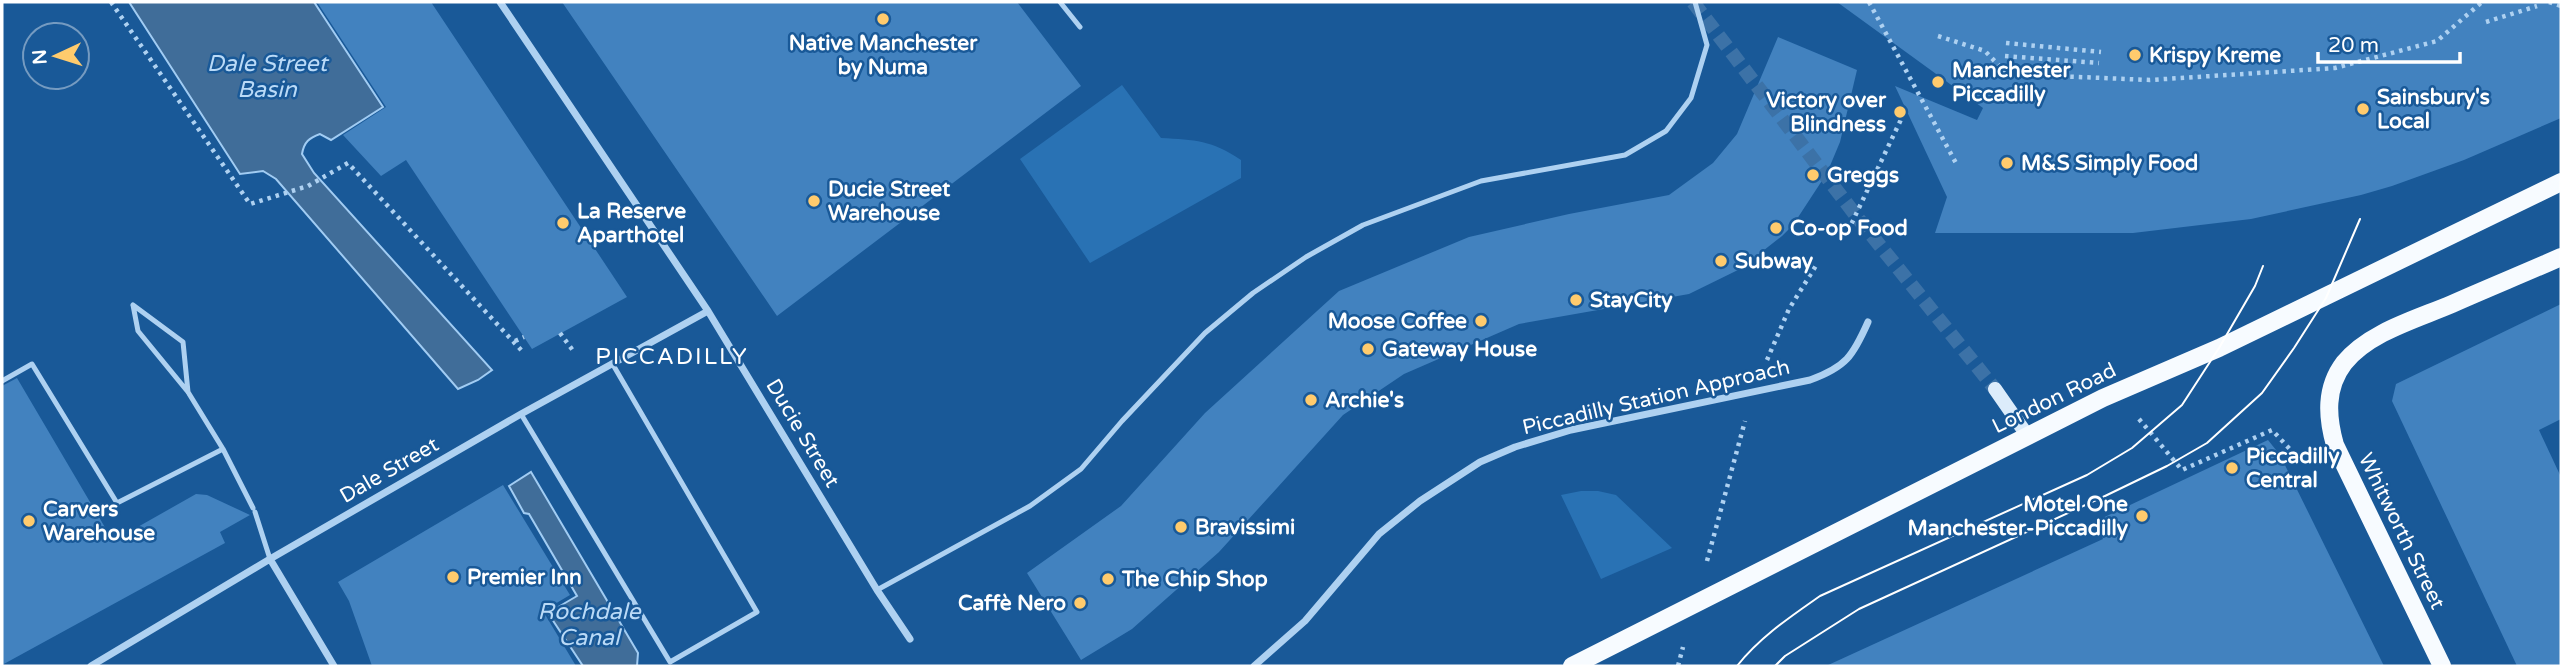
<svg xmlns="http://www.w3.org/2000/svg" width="2563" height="668" viewBox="0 0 2563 668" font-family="'Varela Round',sans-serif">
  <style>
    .green { fill: #2972b4 }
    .water { fill: #406d99; stroke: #a1ccf3; stroke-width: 2 }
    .building { fill: #4282bf }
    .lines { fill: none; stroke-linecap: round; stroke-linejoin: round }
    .secondary-tunnel { stroke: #3c72a7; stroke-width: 14; stroke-dasharray: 14 7; stroke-linecap: butt }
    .path { stroke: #aed1f1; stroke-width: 4.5; stroke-dasharray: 3.5 5; stroke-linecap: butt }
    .lane { stroke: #aed1f1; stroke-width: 5 }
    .street { stroke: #aed1f1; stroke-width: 7 }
    .secondary { stroke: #dcecfb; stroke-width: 14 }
    .primary { stroke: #f7fbff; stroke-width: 18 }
    .tram { stroke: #fff; stroke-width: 2 }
    .poi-dot { fill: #ffcb6d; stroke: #195998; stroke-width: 2.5 }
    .labels { text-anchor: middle; stroke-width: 5; stroke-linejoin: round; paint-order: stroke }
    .poi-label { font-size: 21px; font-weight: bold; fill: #fff; stroke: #195998; text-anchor: start }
    .street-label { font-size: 21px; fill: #fff; stroke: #195998 }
    .water-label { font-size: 23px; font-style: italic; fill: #badaf7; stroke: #195998 }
    .neighbourhood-label { font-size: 23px; letter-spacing: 2px; fill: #fff; stroke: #195998 }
  </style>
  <rect width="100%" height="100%" fill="#195998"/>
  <!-- green -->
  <path class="green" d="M 1122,85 L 1161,138 C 1195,140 1212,140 1241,160 L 1241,178 L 1090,263 L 1020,159 Z
    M 1581,491 L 1598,491 L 1616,495 L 1672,548 L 1601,579 L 1561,495 Z"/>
  <!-- water -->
  <path class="water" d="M 129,2 L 314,2 L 383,107 L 331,140 L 320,134 C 309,138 304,142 302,154 L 314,173 L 492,370 L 478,380 L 458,389 L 276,179 L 263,171 L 240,174 Z
    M 531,472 L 638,653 L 637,666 L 583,666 L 548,613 L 577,596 L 529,514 L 524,513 L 509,486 Z"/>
  <!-- building -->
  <path class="building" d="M 317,2 L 431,2 L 627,297 L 532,349 L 406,160 L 381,176 L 343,135 L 386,107 Z
    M 562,2 L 1017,2 L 1081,86 L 777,316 Z
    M 1837,2 L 2561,2 L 2561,118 L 2464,160 L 2392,186 L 2361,195 L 2251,219 L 2133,233 L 1935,233 L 1947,197 L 1895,86 L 1977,120 L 1983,108 Z
    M 1778,37 L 1857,70 L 1840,142 L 1827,173 L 1793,225 L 1782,236 L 1740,269 L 1689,294 L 1519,324 L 1404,374 L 1343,415 L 1219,552 L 1132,629 L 1081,660 L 1027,573 L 1121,506 L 1205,413 L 1339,291 L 1469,237 L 1569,214 L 1669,195 L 1713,163 L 1737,134 Z
    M 2561,304 L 2561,419 L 2539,430 L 2561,477 L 2561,666 L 2517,666 L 2392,401 L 2396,384 Z
    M 17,378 L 113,541 L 196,494 L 207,495 L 250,515 L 220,532 L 225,543 L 2,665 L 2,386 Z
    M 2268,440 L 2280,455 L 2384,666 L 1826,666 L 2103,539 L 2094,522 Z
    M 503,485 L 570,595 L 543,611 L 576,666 L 372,666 L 349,601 L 338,582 Z"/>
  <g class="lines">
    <!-- secondary-tunnel -->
    <path class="secondary-tunnel" d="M 1693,2 L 1857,217 L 1995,389"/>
    <!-- path -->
    <path class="path" d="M 111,2 L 250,204 L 308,186 L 348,163 L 522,351
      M 1869,2 L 1957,165
      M 2549,2 L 2561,6
      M 2486,22 L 2537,6
      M 1938,36 L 1985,51 L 2007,74 L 2150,80 L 2335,68 L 2437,41 L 2482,2
      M 2006,43 L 2101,52
      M 2005,56 L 2099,63
      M 1848,231 L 1906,109
      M 560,333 L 574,352
      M 515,341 L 524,337
      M 1767,360 L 1789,309 L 1817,264
      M 2139,419 L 2182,470 L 2272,430 L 2300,460
      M 1707,561 L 1745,421
      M 1678,666 L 1683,647"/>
    <!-- lane -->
    <path class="lane" d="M 1060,2 L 1080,27
      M 133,305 L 138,331 L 188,392 L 223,449 L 253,508
      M 133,305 L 183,342 L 188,392
      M 2,381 L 32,364 L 117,503 L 223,449
      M 521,414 L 670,662 L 757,612 L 612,363
      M 255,512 L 270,559
      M 877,590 L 1030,506 L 1081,469 L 1122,421 L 1205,333 L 1253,293 L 1306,257 L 1363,225 L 1481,181 L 1625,155 L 1666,131 L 1691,98 L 1707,45 L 1695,2"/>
    <!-- street -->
    <path class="street" d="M 500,2 L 708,311 L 877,590 L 910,639
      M 270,559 L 334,666
      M 91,666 L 270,559 L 521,414 L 708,311
      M 1254,666 L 1305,621 L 1379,534 L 1420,501 L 1480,462 L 1515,447 L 1571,430 L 1810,380 C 1846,367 1853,356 1868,322"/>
    <!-- secondary -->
    <path class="secondary" d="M 1995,389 L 2027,435"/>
    <!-- primary -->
    <path class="primary" d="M 1572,666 L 2103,398 L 2219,348 L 2561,182
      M 2442,666 L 2335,445 C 2327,417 2325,388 2344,363 C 2369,332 2417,319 2452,304 C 2488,288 2525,273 2561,257"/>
    <!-- tram -->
    <path class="tram" d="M 1737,666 C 1760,637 1790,617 1820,596 L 2087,475 L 2132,448 L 2182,405 L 2219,348 L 2255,286 L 2263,266
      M 1775,666 L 1785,656 L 1859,609 L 2105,496 L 2167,466 L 2207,443 L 2262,393 L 2294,348 L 2326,298 L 2360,219"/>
  </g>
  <!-- markers -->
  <g class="poi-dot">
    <circle cx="883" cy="19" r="7"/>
    <circle cx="2135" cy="55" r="7"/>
    <circle cx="1938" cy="82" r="7"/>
    <circle cx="2363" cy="109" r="7"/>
    <circle cx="1900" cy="112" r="7"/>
    <circle cx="2007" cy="163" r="7"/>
    <circle cx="1813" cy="175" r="7"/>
    <circle cx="814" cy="201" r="7"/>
    <circle cx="563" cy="223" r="7"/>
    <circle cx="1776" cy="228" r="7"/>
    <circle cx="1721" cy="261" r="7"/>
    <circle cx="1576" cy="300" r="7"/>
    <circle cx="1481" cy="321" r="7"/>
    <circle cx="1368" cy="349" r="7"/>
    <circle cx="1311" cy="400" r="7"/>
    <circle cx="2232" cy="468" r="7"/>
    <circle cx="2142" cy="516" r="7"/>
    <circle cx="29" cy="521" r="7"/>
    <circle cx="1181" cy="527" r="7"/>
    <circle cx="453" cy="577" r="7"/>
    <circle cx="1108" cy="579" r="7"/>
    <circle cx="1080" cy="603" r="7"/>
  </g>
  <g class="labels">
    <!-- poi labels -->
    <g class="poi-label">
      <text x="883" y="50" text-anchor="middle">Native Manchester<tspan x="883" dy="24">by Numa</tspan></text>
      <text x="2149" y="62">Krispy Kreme</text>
      <text x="1952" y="77">Manchester<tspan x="1952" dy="24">Piccadilly</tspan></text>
      <text x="2377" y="104">Sainsbury's<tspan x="2377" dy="24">Local</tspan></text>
      <text x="1886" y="107" text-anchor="end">Victory over<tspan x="1886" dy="24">Blindness</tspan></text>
      <text x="2021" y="170">M&amp;S Simply Food</text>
      <text x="1827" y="182">Greggs</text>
      <text x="828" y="196">Ducie Street<tspan x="828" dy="24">Warehouse</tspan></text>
      <text x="577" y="218">La Reserve<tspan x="577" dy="24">Aparthotel</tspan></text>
      <text x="1790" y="235">Co-op Food</text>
      <text x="1735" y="268">Subway</text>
      <text x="1590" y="307">StayCity</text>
      <text x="1467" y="328" text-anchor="end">Moose Coffee</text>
      <text x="1382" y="356">Gateway House</text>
      <text x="1325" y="407">Archie's</text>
      <text x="2246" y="463">Piccadilly<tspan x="2246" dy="24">Central</tspan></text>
      <text x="2128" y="511" text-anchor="end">Motel One<tspan x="2128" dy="24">Manchester-Piccadilly</tspan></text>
      <text x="43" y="516">Carvers<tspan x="43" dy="24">Warehouse</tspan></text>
      <text x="1195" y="534">Bravissimi</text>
      <text x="467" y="584">Premier Inn</text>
      <text x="1122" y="586">The Chip Shop</text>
      <text x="1066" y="610" text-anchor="end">Caffè Nero</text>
    </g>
    <!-- street labels -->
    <g class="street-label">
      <text transform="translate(1656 397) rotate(-13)" y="7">Piccadilly Station Approach</text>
      <text transform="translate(2054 398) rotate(-26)" y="7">London Road</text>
      <text transform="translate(803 433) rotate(59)" y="7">Ducie Street</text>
      <text transform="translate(389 470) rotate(-30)" y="7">Dale Street</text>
      <text transform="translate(2402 531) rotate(64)" y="7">Whitworth Street</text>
    </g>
    <!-- water labels -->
    <g class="water-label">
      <text x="267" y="71">Dale Street<tspan x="267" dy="26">Basin</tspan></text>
      <text x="589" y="619">Rochdale<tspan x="589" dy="26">Canal</tspan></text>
    </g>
    <!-- neighbourhood labels -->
    <g class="neighbourhood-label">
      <text x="672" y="364">PICCADILLY</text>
    </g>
  </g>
  <!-- border -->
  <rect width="2563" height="668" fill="none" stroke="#ffffff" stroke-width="7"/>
  <!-- north arrow -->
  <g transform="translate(56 56) rotate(266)"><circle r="33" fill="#195998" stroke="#759bc1" stroke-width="2"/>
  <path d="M0-5L12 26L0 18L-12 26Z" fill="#ffcb6d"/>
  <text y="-10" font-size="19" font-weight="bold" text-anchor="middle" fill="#ffffff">N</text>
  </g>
  <!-- scale -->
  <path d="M2318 52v10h142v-10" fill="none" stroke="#ffffff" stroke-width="3.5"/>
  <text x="2328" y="52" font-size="21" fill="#ffffff" stroke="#195998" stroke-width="5" paint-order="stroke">20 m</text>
</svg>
